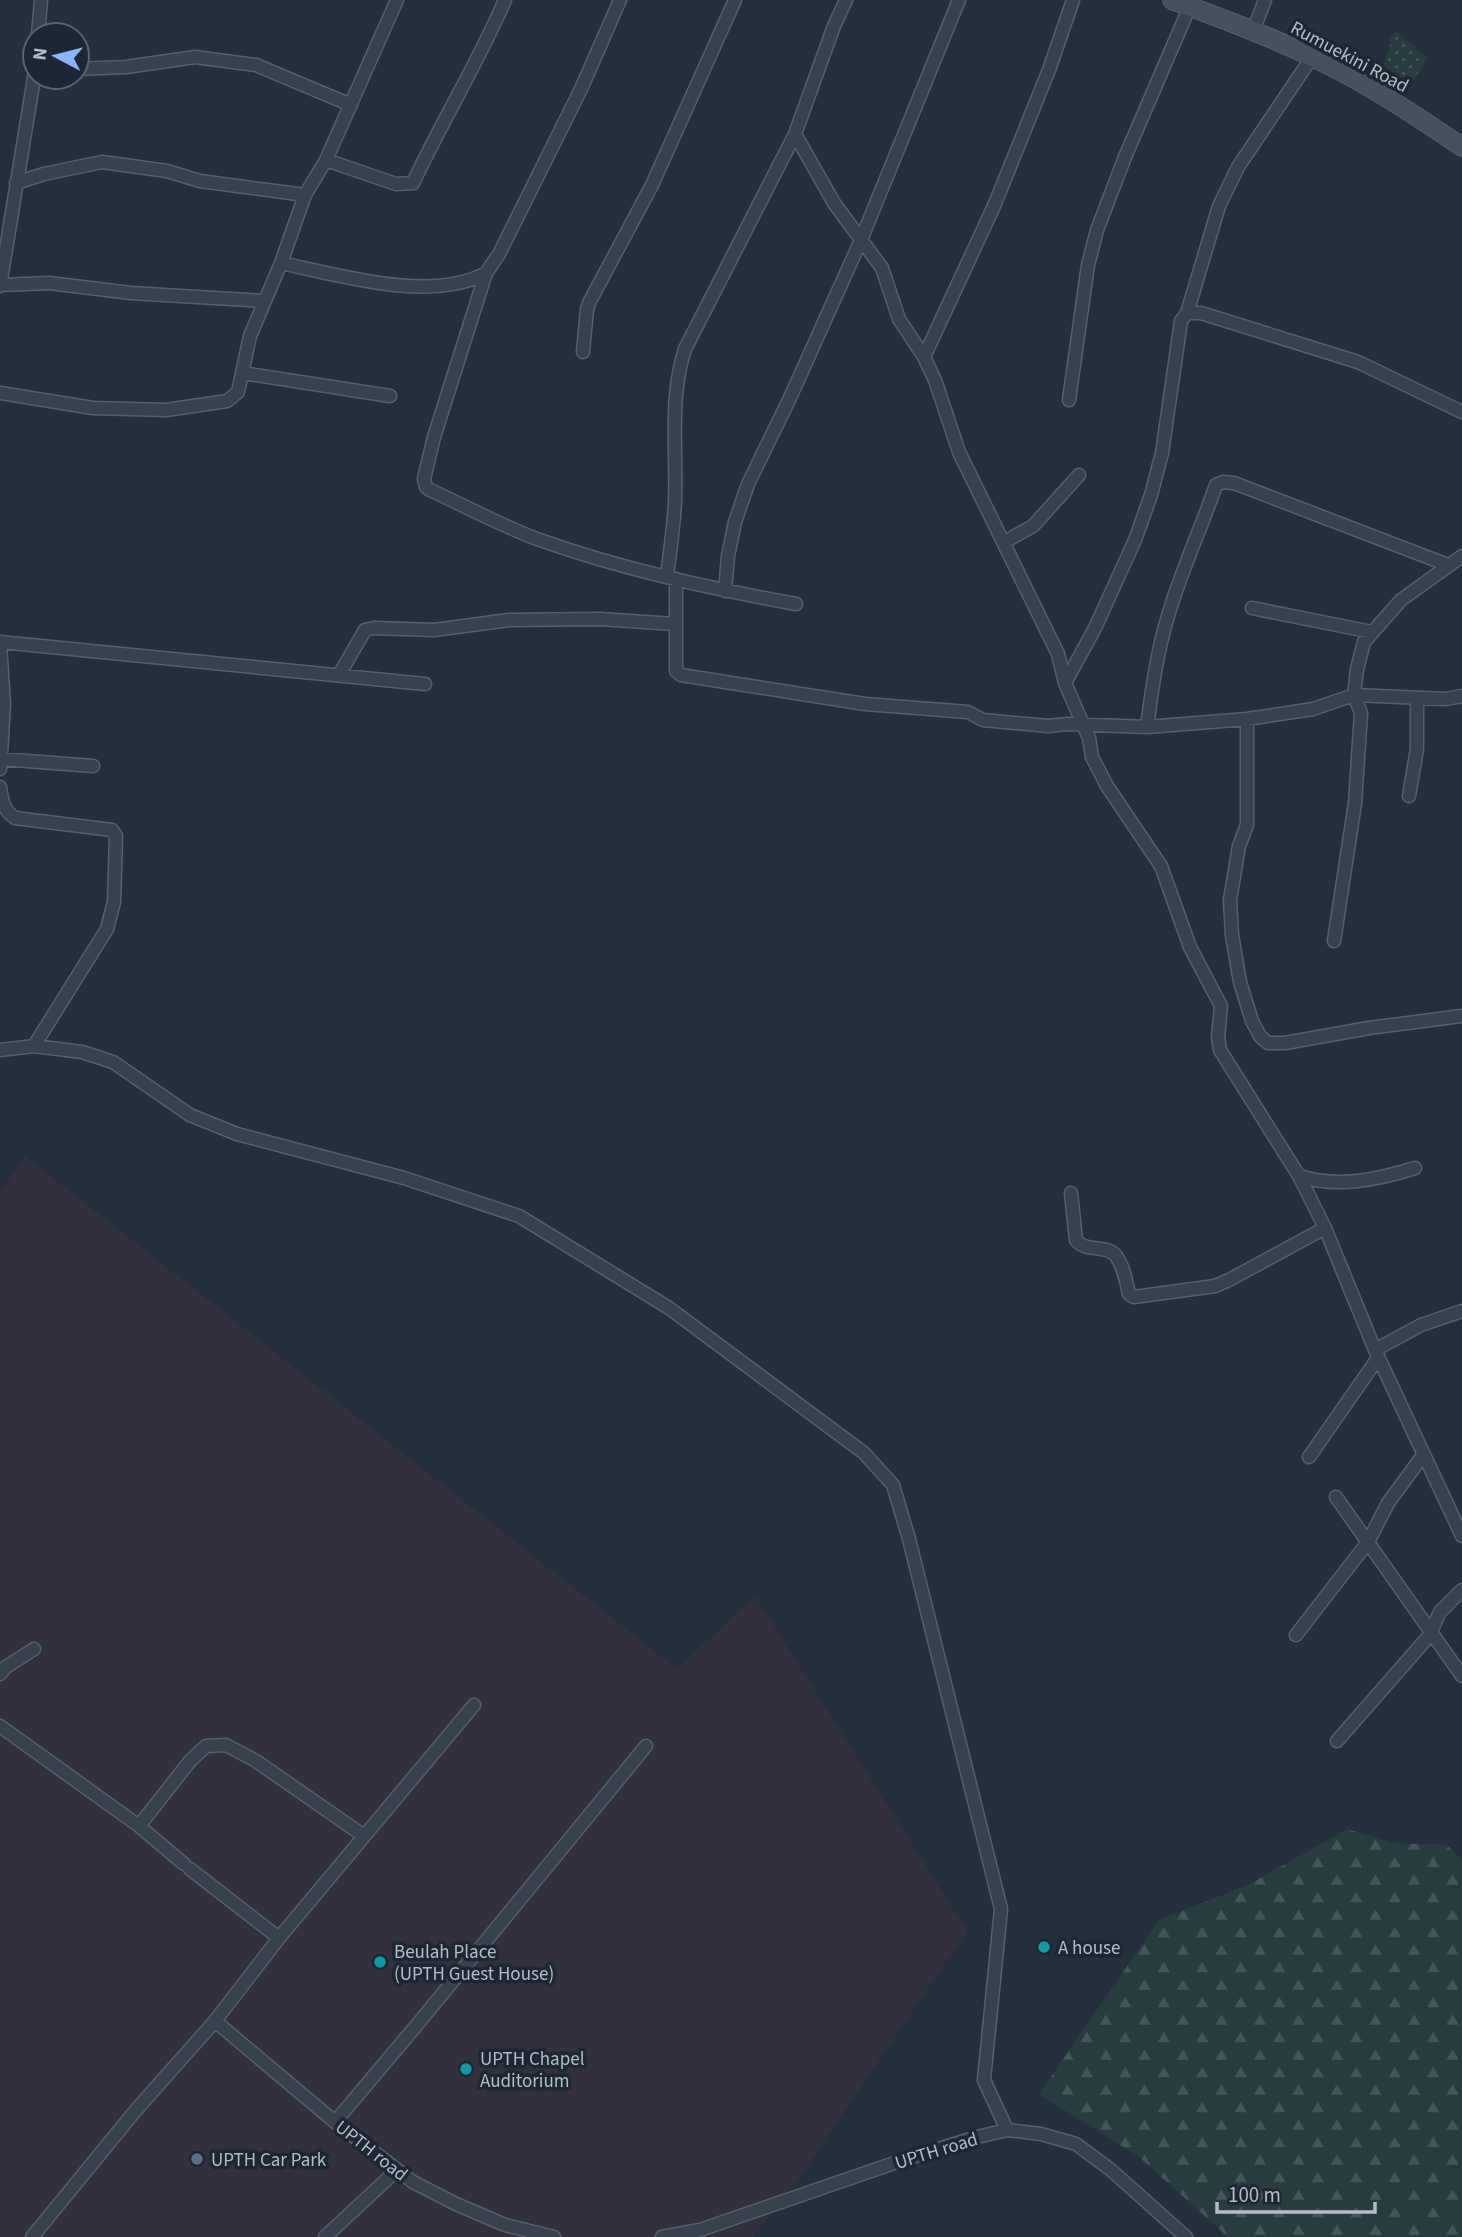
<svg xmlns="http://www.w3.org/2000/svg" width="1462" height="2237" viewBox="0 0 1462 2237" font-family="'Source Sans 3',sans-serif">
  <style>
    .medical { fill: #32303f }
    .grass { fill: url(#grass-dots) }
    .forest { fill: url(#forest-firs) }
    .lines { fill: none; stroke-linecap: round; stroke-linejoin: round }
    .street-casing { stroke: #565f6c; stroke-width: 15 }
    .secondary-casing { stroke: #565f6c; stroke-width: 20 }
    .street { stroke: #38414e; stroke-width: 12 }
    .secondary { stroke: #465061; stroke-width: 18 }
    .culture-dot { fill: #0f9aa8; stroke: #1d2633; stroke-width: 2.5 }
    .service-dot { fill: #5c6f8a; stroke: #1d2633; stroke-width: 2.5 }
    .labels { text-anchor: middle; stroke-width: 7; stroke-linejoin: round; paint-order: stroke }
    .street-label { font-size: 19px; fill: #b4bcc9; stroke: #1d2633 }
    .poi-label { font-size: 19px; fill: #b4bcc9; stroke: #1d2633; text-anchor: start }
  </style>
  <defs>
    <pattern id="grass-dots" width="8" height="8" patternUnits="userSpaceOnUse" patternTransform="scale(1.75)"><rect width="8" height="8" fill="#263c3f"/><path d="M2 2h.1M6 6h.1" fill="none" stroke="#435659" stroke-width="1.8" stroke-linecap="round"/></pattern>
    <pattern id="forest-firs" width="22" height="20" patternUnits="userSpaceOnUse" patternTransform="scale(1.75)"><rect width="22" height="20" fill="#263c3f"/><path d="M5 1l3.5 6h-7zM16 11l3.5 6h-7z" fill="#435659"/></pattern>
  </defs>
  <rect width="100%" height="100%" fill="#242f3e"/>
  <!-- medical -->
  <path class="medical" d="M 25,1156 L 677,1669 L 755,1596 L 967,1931 L 800,2177 L 753,2237 L 0,2237 L 0,1193 Z"/>
  <!-- grass -->
  <path class="grass" d="M 1396,31 L 1428,58 L 1411,84 L 1383,66 L 1391,42 L 1389,39 Z"/>
  <!-- forest -->
  <path class="forest" d="M 1347,1829 L 1393,1843 L 1447,1845 L 1462,1860 L 1462,2237 L 1228,2237 L 1138,2156 L 1039,2094 L 1159,1920 L 1248,1885 Z"/>
  <g class="lines">
    <!-- street casing -->
    <g class="street-casing">
      <path id="street" d="M 620,0 L 581,89 L 499,254 L 486,273 L 434,437 L 424,479 L 426,487 L 430,490 C 465,506 500,525 537,539 C 621,569 708,588 796,604
        M 1253,31 L 1265,0
        M 38,35 L 41,0
        M 77,69 L 126,67 L 195,57 L 256,65 L 351,105
        M 795,134 L 834,203 L 882,268 L 899,319 L 924,357 L 935,380 L 959,452 L 1058,654 L 1065,683 L 1089,738 L 1092,757 L 1107,786 L 1161,866 L 1190,947 L 1221,1006 L 1218,1037 L 1220,1050 L 1299,1176 L 1325,1228 L 1375,1350 L 1462,1536
        M 326,160 L 396,184 L 413,183 C 442,121 478,63 505,0
        M 16,183 L 44,174 L 102,162 L 167,171 L 200,181 L 305,195
        M 281,263 C 339,275 432,303 486,273
        M 0,285 L 49,283 L 131,293 L 264,301
        M 0,286 L 35,72
        M 1187,313 L 1201,313 L 1358,362 L 1462,412
        M 583,352 L 587,309 L 590,301 L 652,185 L 735,0
        M 924,357 L 994,206 L 1049,70 L 1073,0
        M 243,373 L 390,396
        M 0,393 L 93,408 L 166,410 L 227,401 L 238,392 L 250,336 L 281,263 L 305,195 L 326,160 L 397,0
        M 1069,400 L 1088,265 L 1097,230 L 1125,157 L 1190,6
        M 1004,542 L 1033,526 L 1079,475
        M 667,576 C 670,551 674,526 675,501 C 677,450 669,398 685,349 L 795,134 L 834,26 L 846,0
        M 676,579 L 676,671 L 681,675 L 865,704 L 968,712 L 983,720 L 1048,726 L 1068,724 L 1147,727 L 1247,719 L 1313,709 L 1354,695 L 1446,699 L 1462,696
        M 725,591 L 728,556 L 735,522 L 748,484 L 789,400 L 861,240 L 959,0
        M 1252,608 L 1372,632
        M 0,642 L 425,684
        M 0,644 L 4,704 L 0,769
        M 339,675 L 365,630 L 374,628 L 434,630 L 509,620 L 600,619 L 675,624
        M 1065,683 L 1095,628 L 1135,540 L 1151,495 L 1162,453 L 1181,321 L 1187,313 L 1219,206 L 1238,167 L 1312,57
        M 1247,719 L 1247,825 L 1239,846 L 1230,900 L 1232,935 L 1240,982 L 1252,1021 L 1260,1036 L 1268,1043 L 1285,1043 L 1369,1028 L 1462,1016
        M 1147,727 C 1152,689 1157,652 1168,616 C 1181,571 1201,529 1216,485 L 1223,482 L 1234,483 L 1448,565
        M 0,759 L 93,766
        M 0,787 C 2,800 3,810 15,818 L 112,830 L 116,836 L 114,902 L 107,929 L 34,1046
        M 1409,796 L 1417,749 L 1417,698
        M 1334,941 L 1355,803 L 1361,713 L 1354,695 L 1357,669 L 1364,642 L 1401,600 L 1462,556
        M 0,1050 L 34,1046 L 82,1052 L 113,1062 L 190,1115 L 237,1134 L 404,1178 L 519,1216 L 669,1308 L 864,1453 L 893,1485 L 909,1539 L 1001,1909 L 984,2080 L 1007,2130
        M 1299,1176 C 1337,1188 1377,1180 1415,1168
        M 1071,1193 L 1076,1240 C 1086,1253 1108,1244 1116,1256 C 1124,1267 1126,1281 1129,1294 L 1134,1297 L 1215,1286 L 1229,1280 L 1325,1228
        M 1375,1350 L 1421,1325 L 1462,1311
        M 1309,1457 L 1378,1358
        M 1336,1497 L 1462,1676
        M 1296,1635 L 1368,1542 L 1388,1503 L 1424,1454
        M 0,1674 L 6,1667 L 34,1649
        M 0,1726 L 139,1826 L 184,1864
        M 1337,1741 L 1429,1636 L 1440,1612 L 1462,1590
        M 139,1826 L 190,1761 L 206,1746 L 226,1745 L 256,1761 L 364,1836
        M 190,1869 L 279,1938
        M 215,2021 L 335,2122 L 413,2182 L 456,2204 L 505,2225 L 554,2237
        M 335,2122 L 416,2026 L 646,1746
        M 32,2237 L 136,2110 L 215,2021 L 279,1938 L 474,1705
        M 325,2237 L 397,2170
        M 662,2237 L 700,2230 L 903,2160 L 977,2137 L 1007,2130 L 1041,2134 L 1076,2144 L 1111,2170 L 1186,2237"/>
    </g>
    <!-- secondary casing -->
    <g class="secondary-casing">
      <path id="secondary" d="M 1172,0 C 1230,21 1290,44 1344,73 C 1385,95 1424,121 1462,147"/>
    </g>
    <!-- street -->
    <use href="#street" class="street"/>
    <!-- secondary -->
    <use href="#secondary" class="secondary"/>
  </g>
  <!-- markers -->
  <g class="culture-dot">
    <circle cx="1044" cy="1947" r="7"/>
    <circle cx="380" cy="1962" r="7"/>
    <circle cx="466" cy="2069" r="7"/>
  </g>
  <circle class="service-dot" cx="197" cy="2159" r="7"/>
  <g class="labels">
    <!-- street labels -->
    <g class="street-label">
      <text transform="translate(1350 56) rotate(28)" y="7">Rumuekini Road</text>
      <text transform="translate(372 2150) rotate(38)" y="7">UPTH road</text>
      <text transform="translate(936 2150) rotate(-17)" y="7">UPTH road</text>
    </g>
    <!-- poi labels -->
    <g class="poi-label">
      <text x="1058" y="1954">A house</text>
      <text x="394" y="1958">Beulah Place<tspan x="394" dy="22">(UPTH Guest House)</tspan></text>
      <text x="480" y="2065">UPTH Chapel<tspan x="480" dy="22">Auditorium</tspan></text>
      <text x="211" y="2166">UPTH Car Park</text>
    </g>
  </g>
  <!-- north arrow -->
  <g transform="translate(56 56) rotate(277)"><circle r="33" fill="#1d2633" stroke="#59626f" stroke-width="2"/>
  <path d="M0-5L12 26L0 18L-12 26Z" fill="#8ab4f8"/>
  <text y="-10" font-size="19" font-weight="bold" text-anchor="middle" fill="#b4bcc9">N</text>
  </g>
  <!-- scale -->
  <path d="M1217 2202v10h158v-10" fill="none" stroke="#b4bcc9" stroke-width="3.5"/>
  <text x="1228" y="2202" font-size="21" fill="#b4bcc9" stroke="#1d2633" stroke-width="5" paint-order="stroke">100 m</text>
</svg>
